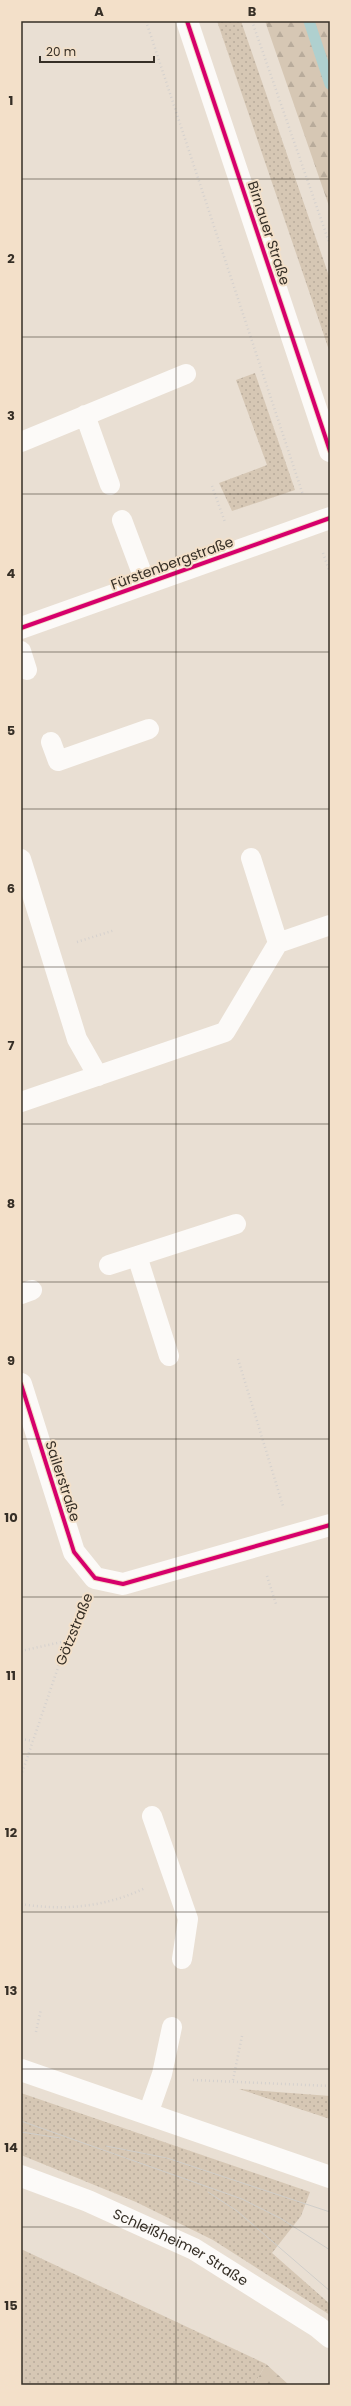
<svg xmlns="http://www.w3.org/2000/svg" width="351" height="2406" viewBox="0 0 351 2406" font-family="Poppins,sans-serif">
  <style>
    .grass { fill: url(#grass-dots) }
    .forest { fill: url(#forest-firs) }
    .lines { fill: none; stroke-linecap: round; stroke-linejoin: round }
    .stream { stroke: #afd0cf; stroke-width: 11 }
    .path { stroke: #d5d1ce; stroke-width: 2.5; stroke-dasharray: 1 3; stroke-linecap: butt }
    .lane { stroke: #fcfaf8; stroke-width: 20 }
    .street { stroke: #fcfaf8; stroke-width: 22 }
    .secondary { stroke: #fcfaf8; stroke-width: 22 }
    .tram { stroke: #d0ceca; stroke-width: 1 }
    .cycleway-casing { stroke: #f3e0c9; stroke-width: 6 }
    .cycleway { stroke: #d6006c; stroke-width: 4 }
    .grid { fill: none; stroke: #362f26; stroke-width: 1; stroke-opacity: 0.55 }
    .labels { text-anchor: middle; stroke-width: 4; stroke-linejoin: round; paint-order: stroke }
    .street-label { font-size: 14px; fill: #362f26; stroke: #f3e0c9 }
    .neatline { fill: none; stroke: #362f26; stroke-width: 1.5 }
    .grid-label { font-size: 13px; text-anchor: middle; font-weight: bold; fill: #362f26 }
  </style>
  <defs>
    <pattern id="grass-dots" width="8" height="8" patternUnits="userSpaceOnUse"><rect width="8" height="8" fill="#d6c7b4"/><path d="M2 2h.1M6 6h.1" fill="none" stroke="#b8ab9b" stroke-width="1.8" stroke-linecap="round"/></pattern>
    <pattern id="forest-firs" width="22" height="20" patternUnits="userSpaceOnUse"><rect width="22" height="20" fill="#d6c7b4"/><path d="M5 1l3.5 6h-7zM16 11l3.5 6h-7z" fill="#b8ab9b"/></pattern>
  </defs>
  <rect width="100%" height="100%" fill="#e9dfd3"/>
  <!-- grass -->
  <path class="grass" d="M 217,21 L 241,21 L 330,279 L 330,353 Z
    M 255,373 L 295,490 L 232,511 L 219,483 L 267,465 L 236,380 Z
    M 239,2089 L 330,2096 L 330,2119 Z
    M 21,2093 L 310,2192 L 301,2216 L 272,2253 L 330,2304 L 330,2315 L 213,2240 L 136,2202 L 21,2155 Z
    M 21,2249 L 266,2364 L 254,2385 L 21,2385 Z"/>
  <!-- forest -->
  <path class="forest" d="M 265,21 L 330,21 L 330,209 Z
    M 266,2364 L 289,2385 L 254,2385 Z"/>
  <g class="lines">
    <!-- stream -->
    <path class="stream" d="M 309,21 L 330,84"/>
    <!-- path -->
    <path class="path" d="M 146,21 L 303,495
      M 252,21 L 330,245
      M 212,486 L 225,522
      M 323,553 L 330,573
      M 77,942 L 115,930
      M 238,1359 L 283,1506
      M 267,1576 L 276,1604
      M 21,1651 L 66,1641
      M 21,1739 L 33,1741
      M 21,1776 L 67,1641 L 83,1606
      M 21,1904 C 64,1911 106,1907 145,1888
      M 36,2032 L 41,2009
      M 193,2080 L 330,2086
      M 233,2080 L 242,2036"/>
    <!-- lane -->
    <path class="lane" d="M 85,415 L 110,485
      M 21,442 L 186,374
      M 122,520 L 146,584
      M 21,651 L 27,670
      M 51,742 L 58,761 L 149,729
      M 251,858 L 278,943
      M 21,859 L 77,1039 L 98,1076
      M 21,1102 L 225,1032 L 278,943 L 330,925
      M 137,1256 L 236,1224
      M 109,1265 L 137,1256 L 169,1356
      M 21,1294 L 32,1290
      M 152,1816 L 188,1919 L 182,1959
      M 148,2114 L 162,2074 L 172,2027"/>
    <!-- street -->
    <path class="street" d="M 187,21 L 330,451
      M 21,628 L 330,518
      M 21,1384 L 74,1552 L 95,1578 L 123,1584 L 330,1525"/>
    <!-- secondary -->
    <g class="secondary">
      <path d="M 21,2070 L 330,2177"/>
      <path id="s1" d="M 21,2176 L 88,2201 L 194,2249 L 318,2327 L 330,2337"/>
    </g>
    <!-- tram -->
    <path class="tram" d="M 21,2121 L 242,2199 L 280,2218 L 330,2250
      M 21,2132 L 60,2138
      M 106,2146 L 167,2158 L 330,2212
      M 208,2192 L 237,2211 L 330,2291"/>
    <!-- cycleway casing -->
    <g class="cycleway-casing">
      <path id="cycleway" d="M 187,21 L 330,451
        M 21,628 L 330,518
        M 21,1384 L 74,1552 L 95,1578 L 123,1584 L 330,1525"/>
    </g>
    <!-- cycleway -->
    <use href="#cycleway" class="cycleway"/>
  </g>
  <!-- grid -->
  <path class="grid" d="M 176,21 L 176,2385M 21,179 L 330,179M 21,337 L 330,337M 21,494 L 330,494M 21,652 L 330,652M 21,809 L 330,809M 21,967 L 330,967M 21,1124 L 330,1124M 21,1282 L 330,1282M 21,1439 L 330,1439M 21,1597 L 330,1597M 21,1754 L 330,1754M 21,1912 L 330,1912M 21,2069 L 330,2069M 21,2227 L 330,2227"/>
  <g class="labels">
    <!-- street labels -->
    <g class="street-label">
      <text transform="translate(269 233) rotate(72)" y="5">Birnauer Straße</text>
      <text transform="translate(172 563) rotate(-20)" y="5">Fürstenbergstraße</text>
      <text transform="translate(63 1481) rotate(72)" y="5">Sailerstraße</text>
      <text transform="translate(74 1629) rotate(-68)" y="5">Götzstraße</text>
      <text dy="5" stroke="none"><textPath href="#s1" startOffset="175">Schleißheimer Straße</textPath></text>
    </g>
  </g>
  <!-- border -->
  <rect width="351" height="2406" fill="none" stroke="#f3e0c9" stroke-width="44"/>
  <!-- scale -->
  <path d="M40 56v6h114v-6" fill="none" stroke="#362f26" stroke-width="2"/>
  <text x="46" y="56" font-size="12" fill="#362f26" stroke="#f3e0c9" stroke-width="3" paint-order="stroke">20 m</text>
  <rect x="22" y="22" width="307" height="2362" class="neatline"/>
  <g class="grid-label">
    <text x="99" y="16">A</text>
    <text x="252" y="16">B</text>
    <text x="11" y="105">1</text>
    <text x="11" y="263">2</text>
    <text x="11" y="420">3</text>
    <text x="11" y="578">4</text>
    <text x="11" y="735">5</text>
    <text x="11" y="893">6</text>
    <text x="11" y="1050">7</text>
    <text x="11" y="1208">8</text>
    <text x="11" y="1365">9</text>
    <text x="11" y="1522">10</text>
    <text x="11" y="1680">11</text>
    <text x="11" y="1837">12</text>
    <text x="11" y="1995">13</text>
    <text x="11" y="2152">14</text>
    <text x="11" y="2310">15</text>
  </g>
</svg>
